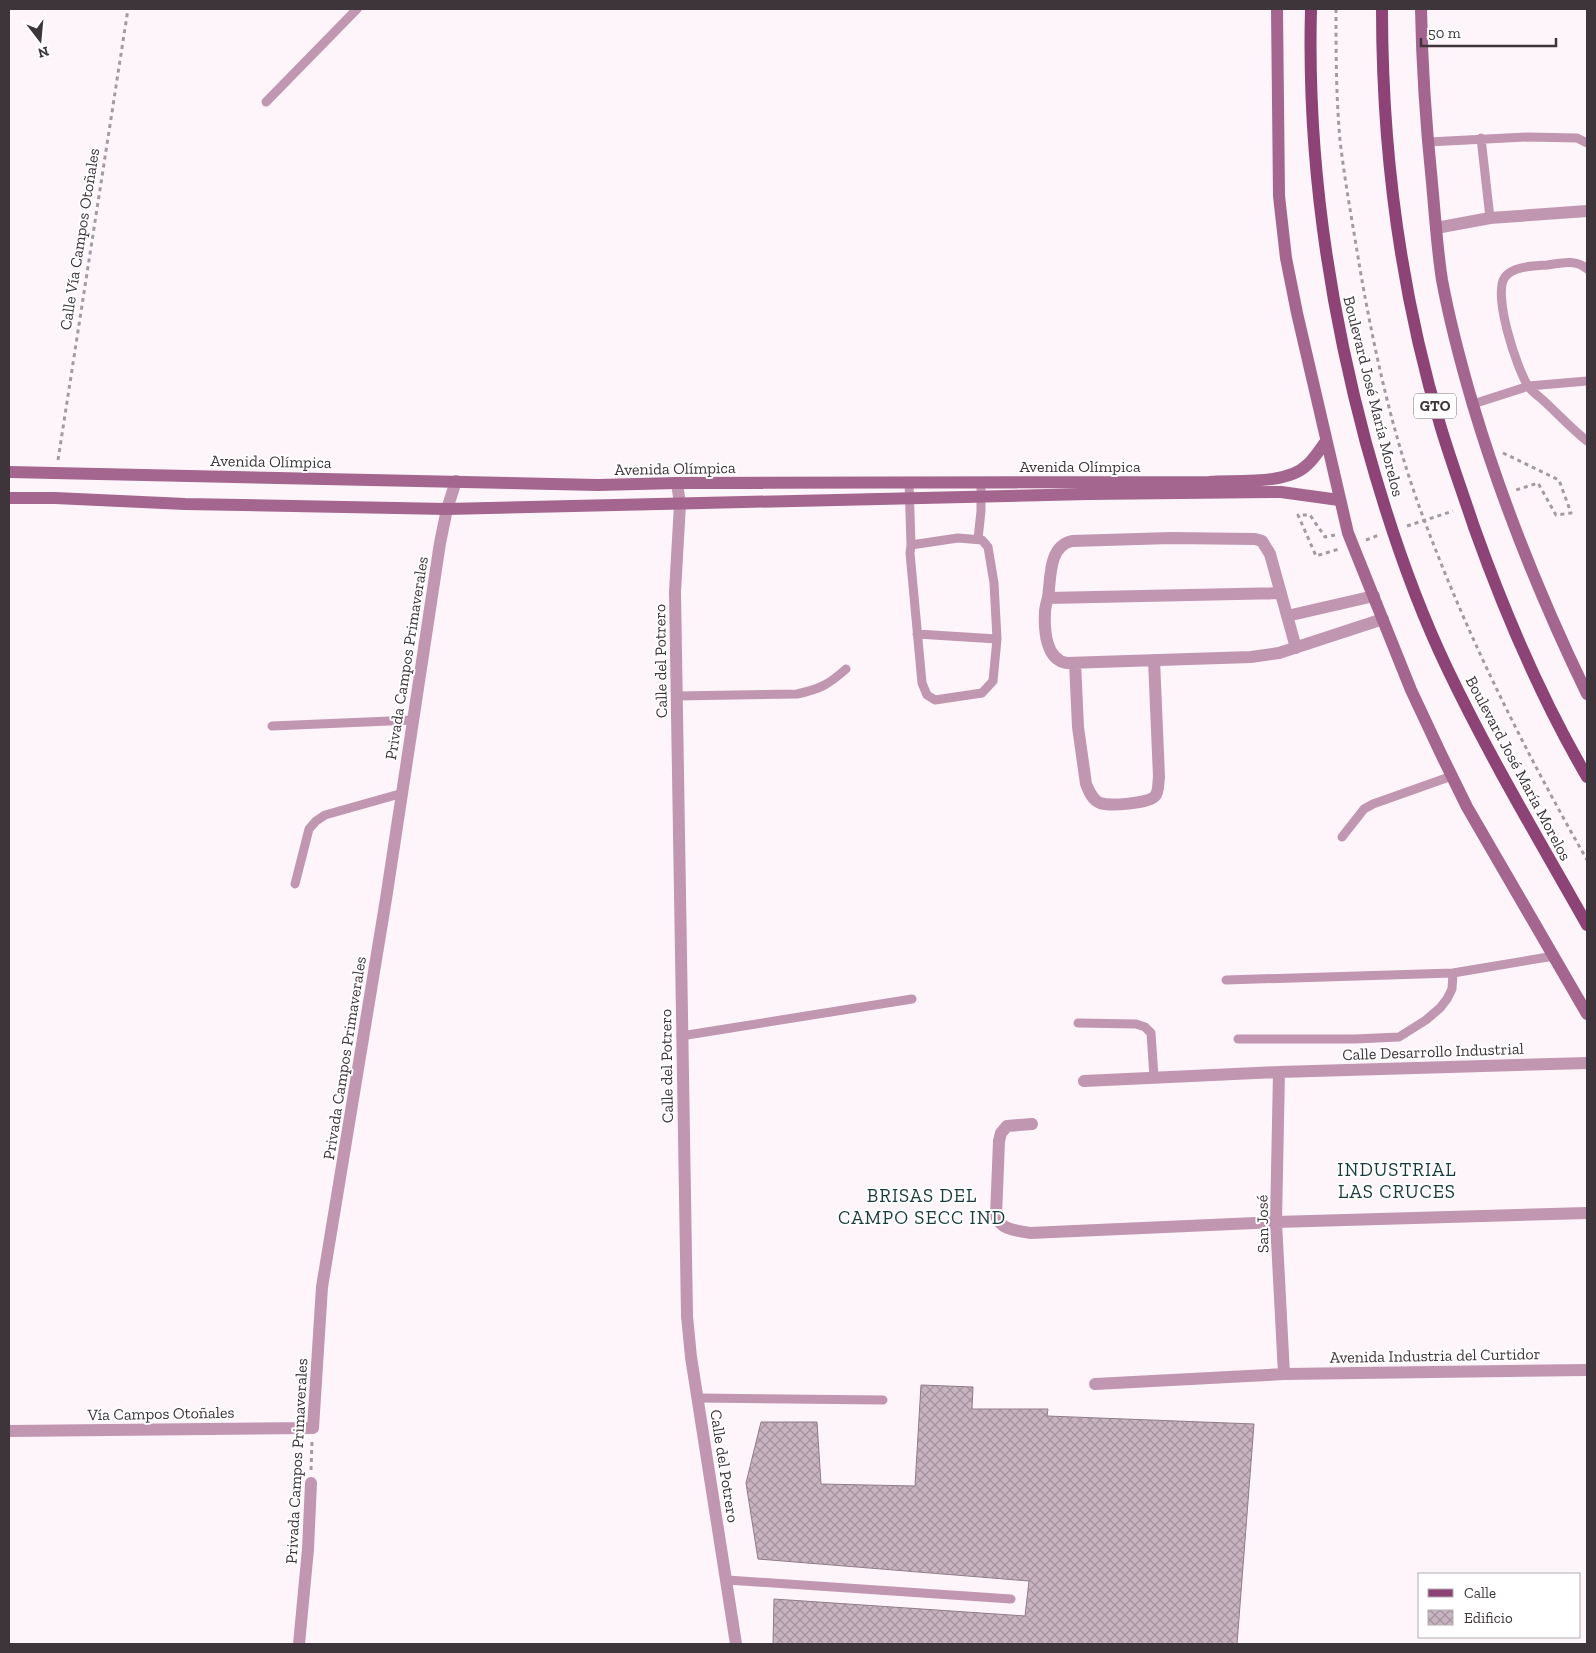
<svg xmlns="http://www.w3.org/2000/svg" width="1596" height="1653" viewBox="0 0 1596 1653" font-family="'Zilla Slab',serif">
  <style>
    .building { fill: url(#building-cross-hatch); stroke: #8f7c87 }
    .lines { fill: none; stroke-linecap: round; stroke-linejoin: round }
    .path { stroke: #a49ba0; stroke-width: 3; stroke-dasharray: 4 4; stroke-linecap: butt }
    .lane { stroke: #c196b1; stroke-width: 9 }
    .street { stroke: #c196b1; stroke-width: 12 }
    .secondary { stroke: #a4668e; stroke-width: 12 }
    .primary { stroke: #8d4375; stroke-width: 12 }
    .labels { text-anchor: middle; stroke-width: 4; stroke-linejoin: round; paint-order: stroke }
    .shield { fill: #fff; stroke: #787275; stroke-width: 1 }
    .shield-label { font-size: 15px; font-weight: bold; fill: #3e353a }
    .street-label { font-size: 16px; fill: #3e353a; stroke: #fff }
    .quarter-label { font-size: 19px; letter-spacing: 1px; fill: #193b3e; stroke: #fff }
  </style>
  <defs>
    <pattern id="building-cross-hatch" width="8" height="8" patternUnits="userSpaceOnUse" patternTransform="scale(1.25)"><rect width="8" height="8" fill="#c8b3c0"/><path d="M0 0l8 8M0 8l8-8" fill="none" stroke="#a4929d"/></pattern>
  </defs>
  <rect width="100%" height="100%" fill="#fef5fa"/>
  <!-- building -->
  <path class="building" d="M 921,1385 L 973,1387 L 972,1409 L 1048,1409 L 1047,1416 L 1254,1424 L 1237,1644 L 773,1644 L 774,1599 L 1025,1616 L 1029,1581 L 758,1559 L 746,1483 L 761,1422 L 817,1422 L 821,1484 L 915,1486 Z"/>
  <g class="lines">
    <!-- path -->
    <path class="path" d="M 1336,9 C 1336,52 1336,96 1340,140 C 1345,183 1353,226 1360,269 C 1375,355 1394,441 1425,522 C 1469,640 1525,751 1587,860
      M 1503,453 L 1559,480 L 1571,513 L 1556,515 L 1538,483 L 1516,490
      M 58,460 L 128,9
      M 1407,526 L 1453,511
      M 1335,535 L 1325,537 L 1310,515 L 1298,515 L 1316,556 L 1339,549
      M 1366,540 L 1379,535
      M 311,1470 L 312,1441"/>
    <!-- lane -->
    <path class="lane" d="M 266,102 L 357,9
      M 1481,138 L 1490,218
      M 1428,142 L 1528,137 L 1577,138 L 1587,143
      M 1587,269 C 1576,259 1561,263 1547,265 C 1535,266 1513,266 1505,277 C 1492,294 1517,369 1528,386 C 1532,392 1540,397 1545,402 C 1559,415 1572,429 1587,441
      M 1473,404 L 1529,386 L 1587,381
      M 909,482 L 911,545
      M 958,538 L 982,540 L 988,547 L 994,583 L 997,639 L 993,681 L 982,693 L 935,700 L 927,695 L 922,683 L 910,553 L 911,545 Z
      M 978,539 L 981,511 L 981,482
      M 917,634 L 997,639
      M 677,696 L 797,694 C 820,689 828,685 846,669
      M 272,726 L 413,720
      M 1342,837 L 1364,809 L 1373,804 L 1452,776
      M 295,884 L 309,829 L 316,821 L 325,815 L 403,793
      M 1226,980 L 1453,973 L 1554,956
      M 1078,1023 L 1136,1024 L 1145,1027 L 1151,1033 L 1154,1077
      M 681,1036 L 912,999
      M 1238,1039 L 1355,1039 L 1399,1037 L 1426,1020 L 1440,1008 L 1447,999 L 1452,989 L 1453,973
      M 698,1398 L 883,1400
      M 727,1580 L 1011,1599"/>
    <!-- street -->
    <path class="street" d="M 1436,228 L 1490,218 L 1587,211
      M 677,483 L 680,504 L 675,592 L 687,1316 L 691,1357 L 736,1644
      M 1048,598 L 1281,593
      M 1287,616 L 1374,596
      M 1296,648 L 1270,554 L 1262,541 L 1255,539 L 1171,538 L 1072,541 C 1048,546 1051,579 1048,597 C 1047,602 1045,607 1045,612 C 1044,631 1046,660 1067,663 L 1251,657 L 1279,653 L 1383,619
      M 1075,663 L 1078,727 L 1086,784 C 1089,791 1092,800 1100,803 C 1109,806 1149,804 1155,796 C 1159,792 1158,782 1159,777 L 1154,660
      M 1279,1072 L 1276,1222 L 1284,1374
      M 1084,1081 L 1279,1072 L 1587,1063
      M 1032,1124 L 1007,1126 L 1001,1133 L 999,1141 L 996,1216 C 1002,1231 1016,1230 1030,1233 L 1276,1222 L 1587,1213
      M 1095,1384 L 1284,1374 L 1587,1370
      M 9,1431 L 313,1428 L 322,1287 L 386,899 L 440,543 L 447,509 L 456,481
      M 299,1644 L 308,1549 L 311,1483"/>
    <!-- secondary -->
    <path class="secondary" d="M 1277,9 L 1279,196 L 1286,258 L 1297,313 L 1348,533 L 1411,690 L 1441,754 L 1467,807 L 1587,1014
      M 1421,9 C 1422,67 1426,125 1432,183 C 1435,215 1437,248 1442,280 C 1450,323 1461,364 1473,405 C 1503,505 1542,601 1587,694
      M 9,472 L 598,485 L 677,483 L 1209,482 C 1237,480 1287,485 1307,465 C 1315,458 1320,449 1326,441
      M 9,498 L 55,498 L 185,504 L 447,509 L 1089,494 L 1281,492 L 1339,500"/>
    <!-- primary -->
    <path class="primary" d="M 1311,9 C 1307,156 1328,301 1366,443 C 1387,519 1413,597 1447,668 C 1489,756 1539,840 1587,925
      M 1382,9 C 1382,151 1400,291 1441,428 C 1451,461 1463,494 1474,527 C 1505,614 1541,698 1587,777"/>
  </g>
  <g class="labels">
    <!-- shield labels -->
    <rect class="shield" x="1414" y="393.5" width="42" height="25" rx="4"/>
    <g class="shield-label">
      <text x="1435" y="411">GTO</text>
    </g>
    <!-- street labels -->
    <g class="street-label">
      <text transform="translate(79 239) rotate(-81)" y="6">Calle Vía Campos Otoñales</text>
      <text transform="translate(1374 396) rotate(76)" y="6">Boulevard José María Morelos</text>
      <text transform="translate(271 461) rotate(1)" y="6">Avenida Olímpica</text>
      <text x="1080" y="472">Avenida Olímpica</text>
      <text transform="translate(675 468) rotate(-1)" y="6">Avenida Olímpica</text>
      <text transform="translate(406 658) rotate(-81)" y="6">Privada Campos Primaverales</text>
      <text transform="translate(660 661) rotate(-91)" y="6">Calle del Potrero</text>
      <text transform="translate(1519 768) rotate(62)" y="6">Boulevard José María Morelos</text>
      <text transform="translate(1433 1051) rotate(-2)" y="6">Calle Desarrollo Industrial</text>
      <text transform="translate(344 1058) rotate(-81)" y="6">Privada Campos Primaverales</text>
      <text transform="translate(666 1066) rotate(-91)" y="6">Calle del Potrero</text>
      <text transform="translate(1262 1224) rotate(-91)" y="6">San José</text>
      <text transform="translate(1435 1355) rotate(-1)" y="6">Avenida Industria del Curtidor</text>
      <text transform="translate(161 1413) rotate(-1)" y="6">Vía Campos Otoñales</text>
      <text transform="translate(296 1461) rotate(-87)" y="6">Privada Campos Primaverales</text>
      <text transform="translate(725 1466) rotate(81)" y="6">Calle del Potrero</text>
    </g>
    <!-- quarter labels -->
    <g class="quarter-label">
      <text x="1397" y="1176">INDUSTRIAL<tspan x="1397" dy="22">LAS CRUCES</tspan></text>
      <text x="922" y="1202">BRISAS DEL<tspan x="922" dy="22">CAMPO SECC IND</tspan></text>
    </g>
  </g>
  <!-- border -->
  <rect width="1596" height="1653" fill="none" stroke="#3e353a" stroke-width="20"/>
  <!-- legend -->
  <rect x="1418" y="1573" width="162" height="65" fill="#ffffff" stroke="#b2aeb0"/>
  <rect x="1428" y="1589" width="25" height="8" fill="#8d4375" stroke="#b2aeb0"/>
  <text x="1464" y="1598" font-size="15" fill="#3e353a">Calle</text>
  <rect x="1428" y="1610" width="25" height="15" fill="url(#building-cross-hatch)" stroke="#b2aeb0"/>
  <text x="1464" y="1623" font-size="15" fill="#3e353a">Edificio</text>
  <!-- north arrow -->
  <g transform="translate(40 40) rotate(164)" stroke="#ffffff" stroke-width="4" paint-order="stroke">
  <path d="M0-4L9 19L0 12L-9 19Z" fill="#3e353a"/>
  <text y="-8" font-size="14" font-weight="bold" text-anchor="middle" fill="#3e353a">N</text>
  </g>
  <!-- scale -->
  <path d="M1421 38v8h135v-8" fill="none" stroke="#3e353a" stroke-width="2.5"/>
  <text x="1428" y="38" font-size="15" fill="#3e353a" stroke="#ffffff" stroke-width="4" paint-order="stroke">50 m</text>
</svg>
